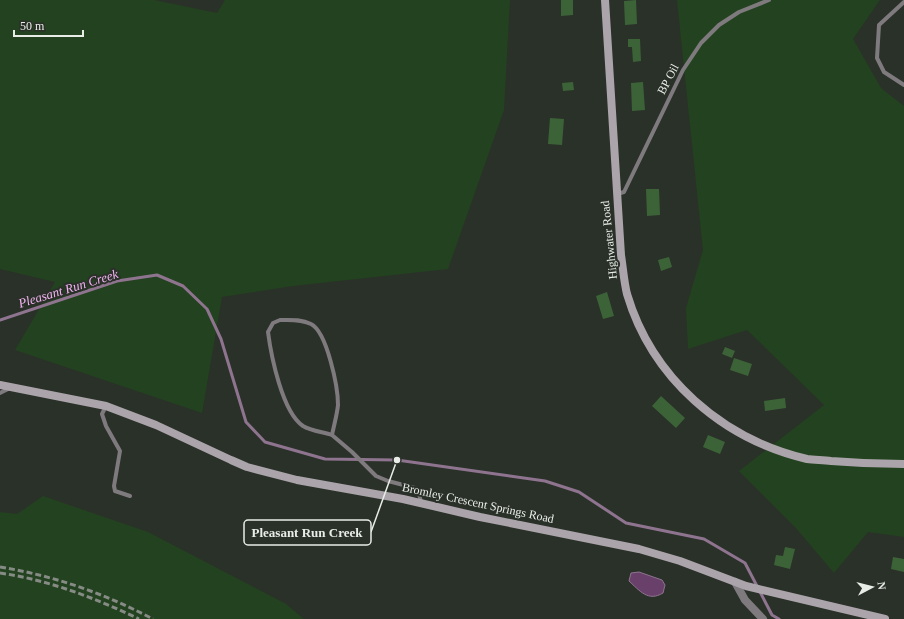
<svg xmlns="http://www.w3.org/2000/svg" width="904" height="619" viewBox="0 0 904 619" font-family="Georgia,serif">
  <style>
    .green { fill: #23421f }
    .water { fill: #684069; stroke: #8f748f }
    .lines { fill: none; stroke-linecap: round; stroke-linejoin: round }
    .stream { stroke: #8f748f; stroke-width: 3 }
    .building { fill: #3c6337 }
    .lane { stroke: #7e7a7e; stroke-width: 4 }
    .street { stroke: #7e7a7e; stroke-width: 8 }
    .secondary { stroke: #aba5ab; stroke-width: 8 }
    .rail { stroke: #868c85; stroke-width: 3; stroke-dasharray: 6 3; stroke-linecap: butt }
    .labels { text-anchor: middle; stroke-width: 4; stroke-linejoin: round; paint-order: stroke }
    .street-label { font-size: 12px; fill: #e9ede8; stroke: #2a3129 }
    .water-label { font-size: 13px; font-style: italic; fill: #f3b3f3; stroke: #2a3129 }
    .leader { fill: none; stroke: #e9ede8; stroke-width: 1.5 }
    .callout-dot { fill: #e9ede8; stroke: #2a3129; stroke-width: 1.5 }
    .callout { fill: #2a3129; stroke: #e9ede8; stroke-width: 1.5 }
    .callout-label { font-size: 13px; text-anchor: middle; font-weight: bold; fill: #e9ede8 }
  </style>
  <rect width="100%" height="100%" fill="#2a3129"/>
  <!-- green -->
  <path class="green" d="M 0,0 L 154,0 L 217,13 L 225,0 L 510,0 L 504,110 L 448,269 L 293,286 L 222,297 L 202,413 L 15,350 L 55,282 L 0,269 Z
    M 677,0 L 880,0 L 853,39 L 881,88 L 904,106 L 904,537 L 868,532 L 834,573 L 795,527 L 739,471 L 824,405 L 747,330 L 688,349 L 686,308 L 703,250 Z
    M 43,496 L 148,532 L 286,604 L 304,619 L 0,619 L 0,512 L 17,514 Z"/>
  <!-- water -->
  <path class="water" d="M 639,572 L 662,580 L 665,585 L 663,593 C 648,602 640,591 629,581 L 631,573 Z"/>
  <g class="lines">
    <!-- stream -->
    <path class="stream" d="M 0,320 L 117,281 L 157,275 L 183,286 L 207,309 L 221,339 L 246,422 L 265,442 L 325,459 L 397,460 L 545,481 L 579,492 L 626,523 L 704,539 L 745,563 L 772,615 L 779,619"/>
  </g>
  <!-- building -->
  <path class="building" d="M 561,0 L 573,0 L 573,15 L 561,16 Z
    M 636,0 L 637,24 L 625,25 L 624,1 Z
    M 628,39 L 640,39 L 641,61 L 633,62 L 632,47 L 628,47 Z
    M 573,82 L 574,90 L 563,91 L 562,83 Z
    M 643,82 L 645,110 L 632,111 L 631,83 Z
    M 550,118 L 564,119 L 562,145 L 548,144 Z
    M 646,189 L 659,189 L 660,215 L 647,216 Z
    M 669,257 L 672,267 L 661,271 L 658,260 Z
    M 607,292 L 614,316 L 603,319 L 596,296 Z
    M 725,347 L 735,351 L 732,358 L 722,354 Z
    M 734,358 L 752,364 L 748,376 L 730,370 Z
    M 661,396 L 685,418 L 676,428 L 652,406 Z
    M 785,398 L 786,408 L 765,411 L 764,401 Z
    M 708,435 L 725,442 L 720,454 L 703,447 Z
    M 785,547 L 795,549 L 790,569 L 774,565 L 776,555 L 783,556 Z
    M 893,557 L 904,559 L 904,572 L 891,569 Z"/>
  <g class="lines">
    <!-- lane -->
    <path class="lane" d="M 904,2 L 879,25 L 877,58 L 884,72 L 904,85
      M 617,194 L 624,192 L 683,70 L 701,43 L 719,25 L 739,12 L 769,0
      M 280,320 C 290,320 301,319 311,324 C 327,332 338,387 338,405 C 337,415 334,425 332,435 C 323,432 311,431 303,426 C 282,412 271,355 268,332 L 273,323 Z
      M 0,393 L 10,388
      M 106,406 L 102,414 L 106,426 L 120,451 L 114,486 L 115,491 L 130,496
      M 332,435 L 352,452 L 376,476 L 388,481 L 415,488 L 419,493 L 421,503"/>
    <!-- street -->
    <path class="street" d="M 735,582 L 745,600 L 763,619"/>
    <!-- secondary -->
    <path class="secondary" d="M 605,0 L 621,255 C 623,268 624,282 627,294 C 652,378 722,439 807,459 C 815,460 823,460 831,461 C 855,463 880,464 904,464
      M 0,385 L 106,406 L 156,425 L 231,460 L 247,467 L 297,480 L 403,499 L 480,517 L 639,549 L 680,561 L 746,586 L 885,619"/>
    <!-- rail -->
    <path class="rail" d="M 0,567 C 55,576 103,593 153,619
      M 0,573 C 49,580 95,598 139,619"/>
  </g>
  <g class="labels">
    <!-- street labels -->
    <g class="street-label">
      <text transform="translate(668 79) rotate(-62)" y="4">BP Oil</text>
      <text transform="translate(609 240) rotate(-96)" y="4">Highwater Road</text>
      <text transform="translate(478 503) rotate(12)" y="4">Bromley Crescent Springs Road</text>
    </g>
    <!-- water labels -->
    <g class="water-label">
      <text transform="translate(68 288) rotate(-17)" y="5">Pleasant Run Creek</text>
    </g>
  </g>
  <!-- callouts -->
  <path class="leader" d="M397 460L371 532"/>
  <circle class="callout-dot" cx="397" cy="460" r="4"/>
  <rect class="callout" x="244" y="520" width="127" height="25" rx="4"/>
  <g class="callout-label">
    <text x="307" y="537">Pleasant Run Creek</text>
  </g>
  <!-- north arrow -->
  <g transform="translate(872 587) rotate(83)" stroke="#2a3129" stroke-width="3" paint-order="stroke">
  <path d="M0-3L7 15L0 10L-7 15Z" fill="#e9ede8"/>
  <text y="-6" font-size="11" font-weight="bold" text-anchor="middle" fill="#e9ede8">N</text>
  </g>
  <!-- scale -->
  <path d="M14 30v6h69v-6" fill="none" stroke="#e9ede8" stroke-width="2"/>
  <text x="20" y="30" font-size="12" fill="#e9ede8" stroke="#2a3129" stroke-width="3" paint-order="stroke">50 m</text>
</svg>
